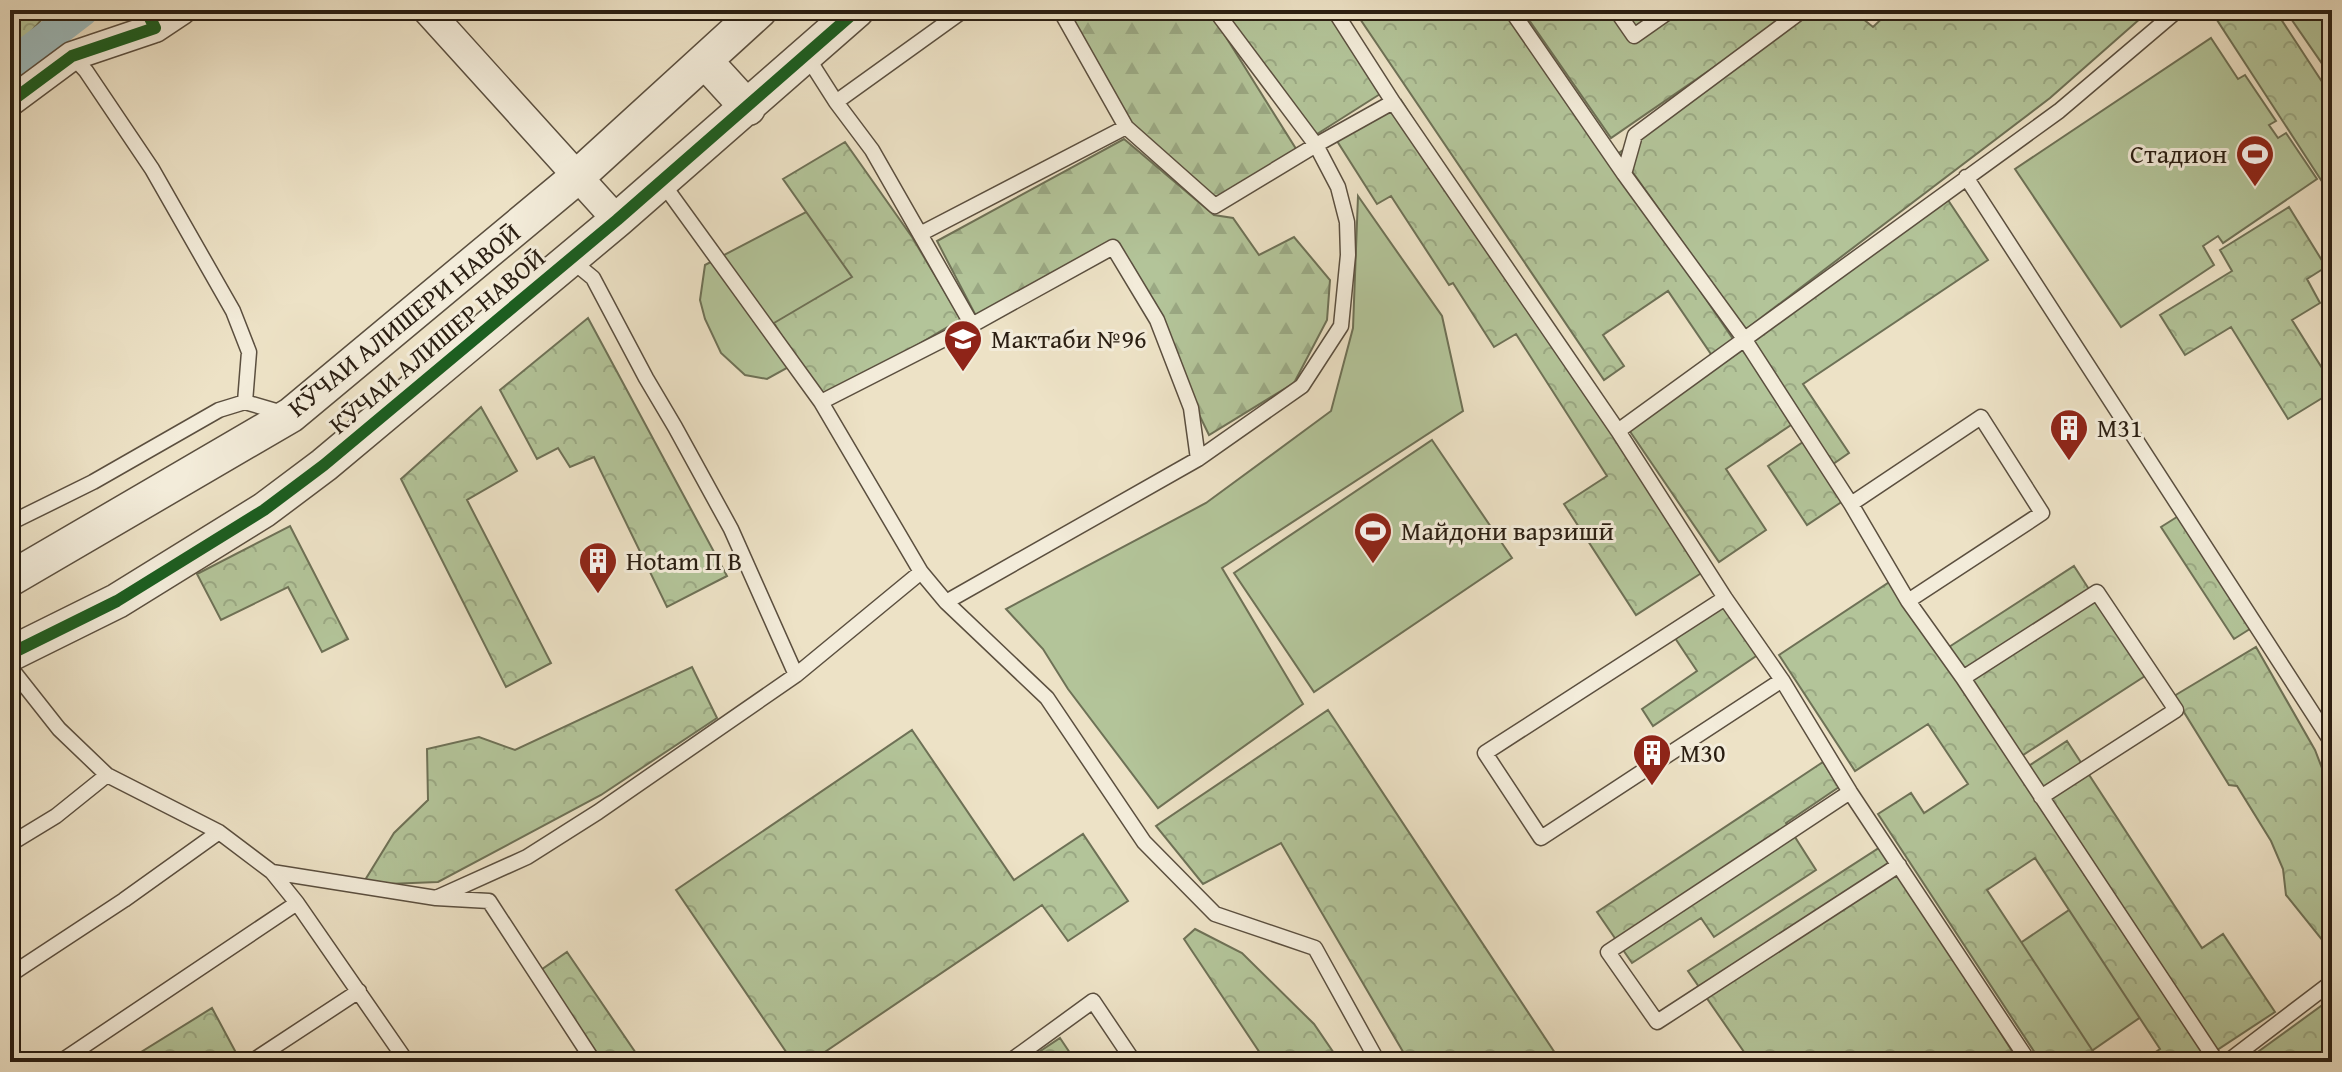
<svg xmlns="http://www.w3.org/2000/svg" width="2342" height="1072" viewBox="0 0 2342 1072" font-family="'Gentium Book Plus',serif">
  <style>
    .green { fill: #b3c499; stroke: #6e7156; stroke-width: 2 }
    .forest { fill: url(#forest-firs); stroke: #6e7156; stroke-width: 2 }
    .park { fill: url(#park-crowns); stroke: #6e7156; stroke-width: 2 }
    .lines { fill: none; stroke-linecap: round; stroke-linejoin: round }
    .canal { stroke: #9dbcbe; stroke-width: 32 }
    .service-casing { stroke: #5b4f3f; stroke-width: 17 }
    .minor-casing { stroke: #5b4f3f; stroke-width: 31 }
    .tertiary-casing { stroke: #5b4f3f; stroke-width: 37 }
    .service { stroke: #f3ecda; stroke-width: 14 }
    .minor { stroke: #f3ecda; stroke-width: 28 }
    .tertiary { stroke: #f3ecda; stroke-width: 34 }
    .cycleway-casing { stroke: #f3ecda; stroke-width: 17 }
    .cycleway { stroke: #1b5e20; stroke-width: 12 }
    .labels { text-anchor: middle; stroke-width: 6; stroke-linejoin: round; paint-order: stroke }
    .poi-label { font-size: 26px; fill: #2a1e12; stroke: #f3ecda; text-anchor: start }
    .street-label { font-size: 26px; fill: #2a1e12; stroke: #f3ecda }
  </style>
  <defs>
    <pattern id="forest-firs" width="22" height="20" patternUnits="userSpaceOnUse" patternTransform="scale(2)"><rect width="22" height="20" fill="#b3c499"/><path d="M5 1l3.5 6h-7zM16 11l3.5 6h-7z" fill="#9aa883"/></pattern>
    <pattern id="park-crowns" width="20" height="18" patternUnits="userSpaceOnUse" patternTransform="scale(2)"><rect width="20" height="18" fill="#b3c499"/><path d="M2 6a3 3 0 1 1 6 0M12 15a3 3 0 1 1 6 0" fill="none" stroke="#9aa883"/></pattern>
  </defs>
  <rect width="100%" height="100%" fill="#ede2c6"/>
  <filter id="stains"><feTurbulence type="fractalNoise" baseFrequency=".0025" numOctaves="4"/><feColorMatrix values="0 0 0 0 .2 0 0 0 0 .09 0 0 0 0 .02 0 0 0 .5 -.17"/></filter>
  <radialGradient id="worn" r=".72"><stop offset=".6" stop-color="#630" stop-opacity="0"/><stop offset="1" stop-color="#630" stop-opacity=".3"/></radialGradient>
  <!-- green -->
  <path class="green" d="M 2285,10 L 2332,10 L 2332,59 L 2323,65 Z
    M 2211,38 L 2238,79 L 2245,75 L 2276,121 L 2269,125 L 2278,138 L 2286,133 L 2317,179 L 2223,243 L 2218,236 L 2203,246 L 2214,265 L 2121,327 L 2015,169 Z
    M 850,189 L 919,295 L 767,379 L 745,375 L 721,353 L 705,319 L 700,300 L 705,265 Z
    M 1358,196 L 1442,316 L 1463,411 L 1222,568 L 1303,704 L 1158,808 L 1068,689 L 1043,649 L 1006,609 L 1206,503 L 1331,411 L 1353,328 Z
    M 1432,440 L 1512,558 L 1314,692 L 1234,573 Z
    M 2078,904 L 2151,1010 L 2090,1052 L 2016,946 Z"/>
  <!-- forest -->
  <path class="forest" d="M 1065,10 L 1209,10 L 1298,152 L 1214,200 L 1129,123 Z
    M 1124,139 L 1214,215 L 1233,218 L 1259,255 L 1294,237 L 1330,280 L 1327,320 L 1294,383 L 1209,435 L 1115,241 L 976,316 L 937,241 Z"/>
  <!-- park -->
  <path class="park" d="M 10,10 L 50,10 L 10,56 Z
    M 1221,10 L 1341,10 L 1388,89 L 1306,141 Z
    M 1354,10 L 1510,10 L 1735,342 L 1713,357 L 1668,291 L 1603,335 L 1624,366 L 1604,380 Z
    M 1522,10 L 1797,10 L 1611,138 Z
    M 1809,10 L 1852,10 L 1873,27 L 1891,10 L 2150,10 L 2050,98 L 1745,330 L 1619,153 Z
    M 2233,10 L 2275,10 L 2332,97 L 2332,197 L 2217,20 Z
    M 1401,100 L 1703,572 L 1636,615 L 1564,504 L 1607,476 L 1516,334 L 1494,347 L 1453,283 L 1449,285 L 1391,196 L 1377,204 L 1337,141 Z
    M 845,142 L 912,237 L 961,319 L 821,402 L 774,323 L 852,277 L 783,179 Z
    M 1944,194 L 1988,260 L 1803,384 L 1849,453 L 1833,464 L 1750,340 Z
    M 2289,207 L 2326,267 L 2307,279 L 2320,303 L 2292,320 L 2332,384 L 2332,392 L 2288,419 L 2231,327 L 2185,355 L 2160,315 L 2232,271 L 2220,250 Z
    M 588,318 L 727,576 L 667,607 L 594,457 L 570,467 L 558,448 L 537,459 L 500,390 Z
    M 1744,349 L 1794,423 L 1726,469 L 1766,530 L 1719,562 L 1627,427 Z
    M 481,407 L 517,471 L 467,500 L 551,663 L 506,687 L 401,479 Z
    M 1803,442 L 1843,501 L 1807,525 L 1768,466 Z
    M 2180,515 L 2253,627 L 2234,639 L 2161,527 Z
    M 290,526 L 348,639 L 322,652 L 288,587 L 221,620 L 197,574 Z
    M 2074,566 L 2145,676 L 2020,757 L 1949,647 Z
    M 1894,579 L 2209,1062 L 2141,1062 L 2160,1049 L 2035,858 L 1987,890 L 2100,1062 L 2041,1062 L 1878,814 L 1911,793 L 1924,813 L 1968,784 L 1928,724 L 1855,771 L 1779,655 Z
    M 1730,600 L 1765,650 L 1653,726 L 1642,709 L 1697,671 L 1675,638 Z
    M 2256,647 L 2315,750 L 2332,794 L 2331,951 L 2286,895 L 2283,869 L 2271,841 L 2237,786 L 2229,785 L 2174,696 Z
    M 692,667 L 717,718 L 601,795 L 438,882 L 362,885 L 394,833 L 428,800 L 427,749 L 479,737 L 515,750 Z
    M 1328,710 L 1561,1062 L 1409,1062 L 1281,843 L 1203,884 L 1156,826 Z
    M 912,730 L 1014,880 L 1083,834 L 1128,901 L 1068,941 L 1042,905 L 810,1062 L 793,1062 L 676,890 Z
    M 2067,741 L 2202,948 L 2223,934 L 2275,1012 L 2214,1052 L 2027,767 Z
    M 1823,762 L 1839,787 L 1786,823 L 1816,870 L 1714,937 L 1701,918 L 1632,963 L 1597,912 Z
    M 1882,846 L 2019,1062 L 1751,1062 L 1688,971 Z
    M 1195,929 L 1242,953 L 1314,1024 L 1340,1062 L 1266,1062 L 1184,939 Z
    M 567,952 L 642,1062 L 595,1062 L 535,974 Z
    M 2332,998 L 2332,1062 L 2244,1062 Z
    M 212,1008 L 241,1062 L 125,1062 Z
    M 1060,1038 L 1076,1062 L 1024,1062 Z"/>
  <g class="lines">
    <!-- canal -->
    <path class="canal" d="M 10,66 L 83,10"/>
    <!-- service casing -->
    <g class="service-casing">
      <path id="service" d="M 1215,10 L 1316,145 L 1393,102 L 1618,431 L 2059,111 L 2178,10
        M 1334,10 L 1393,102
        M 1511,10 L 1624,174 L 1745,340 L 1851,504 L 1908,601 L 1963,678 L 2217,1062
        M 1616,10 L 1634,36 L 1671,10
        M 806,55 L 836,102 L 872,150 L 972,325
        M 72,56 L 86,71 L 152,169 L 233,311 L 249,352 L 245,402
        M 836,102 L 964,10
        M 1624,174 L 1635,135 L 1803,10
        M 1966,177 L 2332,743
        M 661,181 L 821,402 L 921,572 L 946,602 L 1047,698 L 1144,842 L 1215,914 L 1315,948 L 1378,1062
        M 920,234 L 1126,127 L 1060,10
        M 570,259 L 593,278 L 646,378 L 675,427 L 731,529 L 796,675
        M 821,402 L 972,325 L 1113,247 L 1157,320 L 1191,408 L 1198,459
        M 1618,431 L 1725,598 L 1782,680 L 1850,792 L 2029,1062
        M 1851,504 L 1981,417 L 2042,513 L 1908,601
        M 10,523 L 93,482 L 219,410 L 245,402 L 286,414
        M 1725,598 L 1485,753 L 1541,838 L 1782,680
        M 946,602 L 1198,459 L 1302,386 L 1341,326 L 1348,255 L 1347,222 L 1338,187 L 1316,145 L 1215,206 L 1126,127
        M 10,667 L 59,729 L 107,775 L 219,832 L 272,872 L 297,903 L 407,1062
        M 1963,678 L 2097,592 L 2176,710 L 2041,797
        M 1850,792 L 1608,952 L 1657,1022 L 1899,865
        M 10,844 L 56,816 L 107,775
        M 272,872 L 436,898 L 489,901 L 594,1062
        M 436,898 L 527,857 L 598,812 L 796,675 L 921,572
        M 10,975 L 124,900 L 219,832
        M 60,1062 L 297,903
        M 251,1062 L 359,991
        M 1009,1062 L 1093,1001 L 1134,1062
        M 2227,1062 L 2332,982"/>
    </g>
    <!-- minor casing -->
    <g class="minor-casing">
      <path id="minor" d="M 427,10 L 617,220
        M 155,28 L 182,10
        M 10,102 L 72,56 L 155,28 L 146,10"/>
    </g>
    <!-- tertiary casing -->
    <g class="tertiary-casing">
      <path id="tertiary" d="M 705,61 L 748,108
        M 10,579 L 291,415 L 577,177 L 760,10
        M 10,654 L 117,601 L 264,510 L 324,465 L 617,220 L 857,10"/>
    </g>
    <!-- service -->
    <use href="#service" class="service"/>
    <!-- minor -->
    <use href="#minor" class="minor"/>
    <!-- tertiary -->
    <use href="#tertiary" class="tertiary"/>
    <!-- cycleway casing -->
    <g class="cycleway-casing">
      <path id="cycleway" d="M 10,102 L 72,56 L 155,28 L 146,10
        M 10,654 L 117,601 L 264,510 L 324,465 L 617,220 L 857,10"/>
    </g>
    <!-- cycleway -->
    <use href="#cycleway" class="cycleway"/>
  </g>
  <!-- icons -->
  <defs>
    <g id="stadium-pin" transform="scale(2)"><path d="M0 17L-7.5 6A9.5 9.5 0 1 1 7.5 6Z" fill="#8f2418" stroke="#f3ecda"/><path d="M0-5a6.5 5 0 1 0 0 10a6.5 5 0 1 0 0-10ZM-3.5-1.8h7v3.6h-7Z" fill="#fff"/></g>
    <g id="school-pin" transform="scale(2)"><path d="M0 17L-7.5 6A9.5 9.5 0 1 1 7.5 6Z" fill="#8f2418" stroke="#f3ecda"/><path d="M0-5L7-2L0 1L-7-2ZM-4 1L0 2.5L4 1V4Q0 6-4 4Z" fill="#fff"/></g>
    <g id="building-pin" transform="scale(2)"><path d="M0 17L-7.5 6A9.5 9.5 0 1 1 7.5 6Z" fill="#8f2418" stroke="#f3ecda"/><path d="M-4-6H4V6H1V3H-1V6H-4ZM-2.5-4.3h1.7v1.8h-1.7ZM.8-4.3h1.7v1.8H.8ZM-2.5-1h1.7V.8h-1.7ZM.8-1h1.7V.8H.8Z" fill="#fff"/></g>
  </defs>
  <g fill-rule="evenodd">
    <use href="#stadium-pin" x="2255" y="154"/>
    <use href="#school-pin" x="963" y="339"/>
    <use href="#building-pin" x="2069" y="428"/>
    <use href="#stadium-pin" x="1373" y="531"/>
    <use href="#building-pin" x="598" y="561"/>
    <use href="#building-pin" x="1652" y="753"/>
  </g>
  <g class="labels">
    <!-- poi labels -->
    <g class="poi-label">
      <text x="2227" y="163" text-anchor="end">Стадион</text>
      <text x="991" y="348">Мактаби №96</text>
      <text x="2097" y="437">М31</text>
      <text x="1401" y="540">Майдони варзишӣ</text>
      <text x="626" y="570">Hotam П В</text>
      <text x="1680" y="762">М30</text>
    </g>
    <!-- street labels -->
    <g class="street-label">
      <text transform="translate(404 320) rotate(-39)" y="9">КӮЧАИ АЛИШЕРИ НАВОӢ</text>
      <text transform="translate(437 341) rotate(-40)" y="9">КӮЧАИ АЛИШЕР НАВОӢ</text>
    </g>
  </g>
  <!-- margin -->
  <rect width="2342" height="1072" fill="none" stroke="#ede2c6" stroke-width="40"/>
  <rect x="12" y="12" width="2318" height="1048" fill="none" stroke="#2a1e12" stroke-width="4"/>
  <rect x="20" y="20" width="2302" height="1032" fill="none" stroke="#2a1e12" stroke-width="2"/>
  <rect width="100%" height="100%" filter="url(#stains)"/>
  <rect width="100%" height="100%" fill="url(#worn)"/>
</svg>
